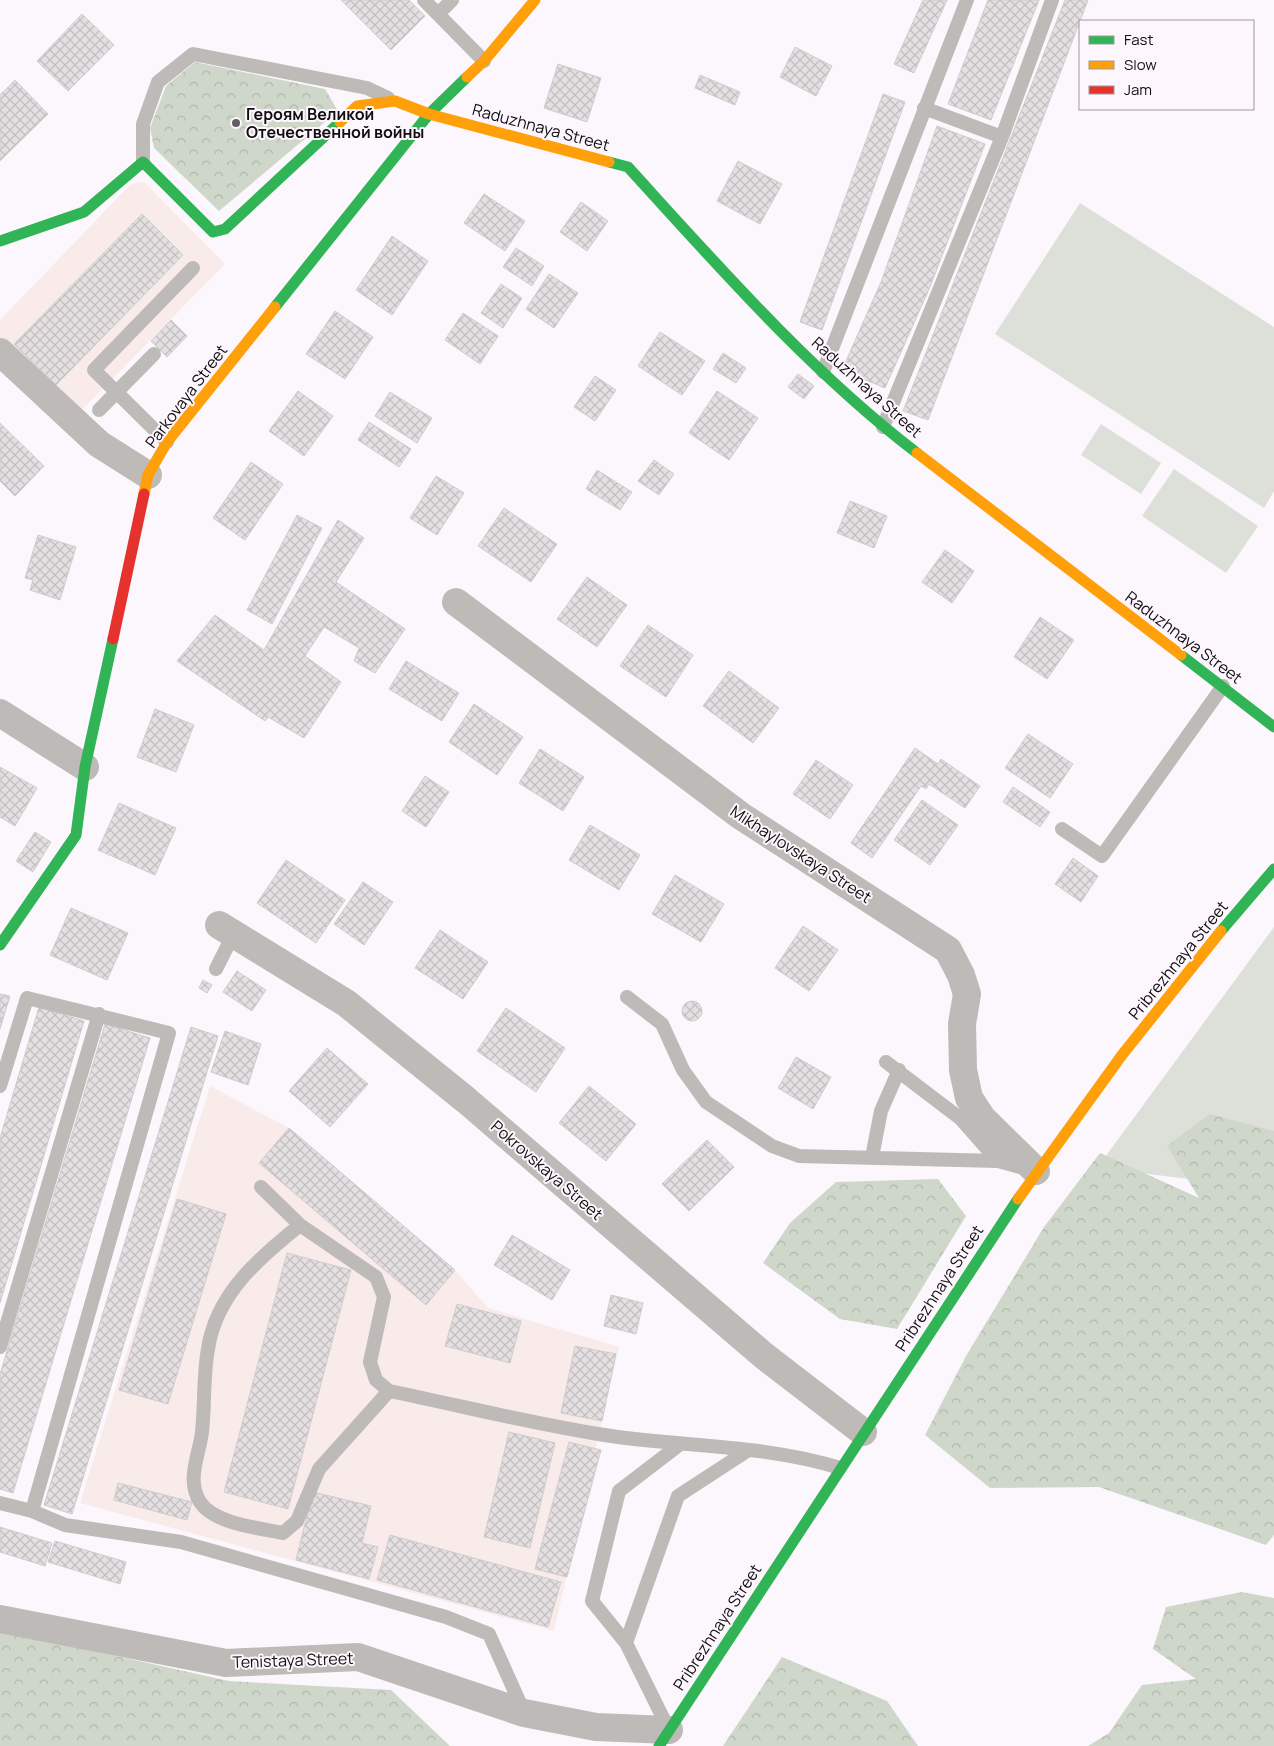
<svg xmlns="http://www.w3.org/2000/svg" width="1274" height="1746" viewBox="0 0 1274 1746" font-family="Manrope,sans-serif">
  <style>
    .commercial { fill: #f8ebea }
    .grass { fill: #dce0d9 }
    .forest { fill: url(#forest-crowns) }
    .building { fill: url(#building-cross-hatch); stroke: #d0ccce }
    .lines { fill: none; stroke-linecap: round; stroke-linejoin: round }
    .lane { stroke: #bdbab7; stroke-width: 14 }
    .street { stroke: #bdbab7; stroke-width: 28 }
    .fast { stroke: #30b455; stroke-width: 11 }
    .slow { stroke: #ff9f0a; stroke-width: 11 }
    .jam { stroke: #e5322d; stroke-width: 11 }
    .poi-dot { fill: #636063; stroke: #fdf6fd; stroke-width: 2 }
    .labels { text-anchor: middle; stroke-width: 4; stroke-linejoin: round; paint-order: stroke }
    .poi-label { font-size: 16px; font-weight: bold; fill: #100e10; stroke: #fdf6fd; text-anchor: start }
    .street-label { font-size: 16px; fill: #100e10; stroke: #fdf6fd }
  </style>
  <defs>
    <pattern id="forest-crowns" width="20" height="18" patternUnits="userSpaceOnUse" patternTransform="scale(1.25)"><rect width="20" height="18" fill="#cfd7ca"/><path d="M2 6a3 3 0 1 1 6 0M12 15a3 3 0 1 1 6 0" fill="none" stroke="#b1b7ac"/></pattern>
    <pattern id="building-cross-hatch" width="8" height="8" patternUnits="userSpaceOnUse" patternTransform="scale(1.25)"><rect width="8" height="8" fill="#e4e0e1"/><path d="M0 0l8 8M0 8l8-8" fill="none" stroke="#c3bfc0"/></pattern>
  </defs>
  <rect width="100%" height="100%" fill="#fcf7fc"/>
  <!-- commercial -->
  <path class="commercial" d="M 138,182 L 145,183 L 225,264 L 76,416 L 0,344 L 0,320 L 130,185 Z
    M 210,1086 L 289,1128 L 455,1270 L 488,1308 L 619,1347 L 554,1631 L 80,1503 Z"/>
  <!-- grass -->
  <path class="grass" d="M 1080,203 L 1274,327 L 1274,491 L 1264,508 L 995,334 Z
    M 1101,424 L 1161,463 L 1141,494 L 1081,455 Z
    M 1174,469 L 1258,526 L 1226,573 L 1142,516 Z
    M 1274,927 L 1274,1189 L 1097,1168 Z"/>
  <!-- forest -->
  <path class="forest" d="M 195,62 L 325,89 L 338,111 L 219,211 L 154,148 L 150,128 L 166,86 Z
    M 1210,1114 L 1274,1131 L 1274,1535 L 1266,1545 L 1099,1487 L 990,1488 L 925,1435 L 966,1356 L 1044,1227 L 1100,1153 L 1199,1198 L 1167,1146 Z
    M 938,1179 L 966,1216 L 897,1329 L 840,1319 L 763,1263 L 790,1223 L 836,1182 Z
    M 1242,1592 L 1274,1598 L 1274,1746 L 1088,1746 L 1109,1733 L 1142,1685 L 1196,1679 L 1153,1649 L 1166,1607 Z
    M 0,1630 L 229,1681 L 391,1690 L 450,1746 L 0,1746 Z
    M 782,1657 L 887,1701 L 918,1746 L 723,1746 Z"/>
  <!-- building -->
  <path class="building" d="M 341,0 L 409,0 L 425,16 L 391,50 Z
    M 923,0 L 947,0 L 914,73 L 894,64 Z
    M 988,0 L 1039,0 L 991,120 L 948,104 Z
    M 1065,0 L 1088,0 L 928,420 L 903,411 Z
    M 82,14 L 114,45 L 68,91 L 37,61 Z
    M 795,47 L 832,66 L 816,96 L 780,77 Z
    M 558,64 L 601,78 L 587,122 L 544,108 Z
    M 700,75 L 740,92 L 735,105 L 695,88 Z
    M 15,80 L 48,114 L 0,161 L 0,95 Z
    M 883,94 L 905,102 L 822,330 L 800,322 Z
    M 937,126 L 985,144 L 930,287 L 885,388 L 842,370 L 881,282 Z
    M 738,161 L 782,184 L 760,224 L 717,201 Z
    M 484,194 L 525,221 L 505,251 L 464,223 Z
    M 581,202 L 608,221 L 587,251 L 560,232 Z
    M 142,214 L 183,255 L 56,385 L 14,344 Z
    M 392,236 L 428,261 L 392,315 L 356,290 Z
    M 516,248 L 544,266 L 532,286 L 503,267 Z
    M 549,274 L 578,293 L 554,328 L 526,309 Z
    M 501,284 L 522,298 L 503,328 L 481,313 Z
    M 335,311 L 373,337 L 345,379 L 306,354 Z
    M 463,313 L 498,336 L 480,364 L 445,340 Z
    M 171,320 L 187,336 L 167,357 L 151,341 Z
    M 660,332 L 705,361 L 682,395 L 638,366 Z
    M 723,353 L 746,368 L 736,383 L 713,369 Z
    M 798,374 L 814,386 L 804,399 L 788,387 Z
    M 595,376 L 616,390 L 595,421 L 574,407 Z
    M 298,391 L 333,416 L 304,456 L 269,431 Z
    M 717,391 L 758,418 L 729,460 L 689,433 Z
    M 390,392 L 432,418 L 417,443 L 375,416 Z
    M 369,422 L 411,449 L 399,467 L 358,440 Z
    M 0,423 L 44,466 L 15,496 L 0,481 Z
    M 654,460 L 674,474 L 659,495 L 638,481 Z
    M 251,462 L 283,484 L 245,540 L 213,518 Z
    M 597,470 L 632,492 L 620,510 L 586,489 Z
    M 436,476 L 464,493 L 437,535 L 410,518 Z
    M 850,501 L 887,516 L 874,548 L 837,533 Z
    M 504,508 L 557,544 L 531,582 L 478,546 Z
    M 297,515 L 322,528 L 272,624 L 247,610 Z
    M 338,520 L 364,538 L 336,582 L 405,629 L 375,673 L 354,661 L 359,648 L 324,627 L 305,656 L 341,682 L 304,738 L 268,717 L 265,721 L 177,661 L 215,615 L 264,650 Z
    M 38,535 L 76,547 L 60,600 L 30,590 L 33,580 L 25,578 Z
    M 945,550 L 974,571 L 952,603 L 922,582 Z
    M 587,577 L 627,605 L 597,647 L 557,619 Z
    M 1040,617 L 1074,640 L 1047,679 L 1014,657 Z
    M 648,625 L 693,655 L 666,697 L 620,666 Z
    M 406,661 L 459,693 L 442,721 L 389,689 Z
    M 729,671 L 779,708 L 753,743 L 703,706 Z
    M 474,704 L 523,737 L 497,775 L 449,742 Z
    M 155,709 L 194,725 L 176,772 L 137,757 Z
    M 1028,734 L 1073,764 L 1050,798 L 1005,768 Z
    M 915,748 L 938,764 L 941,759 L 980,786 L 965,808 L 929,784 L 926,789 L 921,786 L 872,858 L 851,843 Z
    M 540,749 L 584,777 L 563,811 L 519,783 Z
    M 816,760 L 853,785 L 830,819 L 793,794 Z
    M 0,767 L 37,788 L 15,826 L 0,817 Z
    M 425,776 L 449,792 L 426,827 L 402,811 Z
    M 1013,787 L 1050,812 L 1040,827 L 1003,802 Z
    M 922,800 L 958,825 L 930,865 L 894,840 Z
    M 119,803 L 176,828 L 155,875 L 98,850 Z
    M 590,825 L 640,855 L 619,890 L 569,860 Z
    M 35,832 L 51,842 L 33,872 L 16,861 Z
    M 1073,858 L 1098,876 L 1081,902 L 1055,884 Z
    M 286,860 L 345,900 L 316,943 L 257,903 Z
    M 675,875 L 724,904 L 701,942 L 652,914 Z
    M 363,882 L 393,902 L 364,945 L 334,924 Z
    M 71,908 L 128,933 L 107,980 L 50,955 Z
    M 803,926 L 838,950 L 809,991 L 775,968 Z
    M 440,930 L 488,962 L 463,999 L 415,968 Z
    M 237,971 L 266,990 L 252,1011 L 223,992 Z
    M 203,980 L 212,985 L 207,993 L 199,988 Z
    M 0,994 L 10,996 L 0,1029 Z
    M682 1011a10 10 0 1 1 20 0a10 10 0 1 1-20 0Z
    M 39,1007 L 84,1021 L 0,1303 L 0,1138 Z
    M 506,1008 L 565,1048 L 536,1092 L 477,1051 Z
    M 105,1024 L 150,1038 L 13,1493 L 0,1489 L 0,1374 Z
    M 191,1027 L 218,1036 L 72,1514 L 44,1505 Z
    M 225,1031 L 261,1044 L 248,1085 L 211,1072 Z
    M 327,1048 L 368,1084 L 330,1127 L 289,1091 Z
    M 796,1057 L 831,1077 L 813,1109 L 778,1088 Z
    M 589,1086 L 636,1124 L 606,1161 L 559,1123 Z
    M 289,1128 L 455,1270 L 426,1305 L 259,1163 Z
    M 707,1140 L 734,1167 L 689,1211 L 662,1184 Z
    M 177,1199 L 226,1214 L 168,1404 L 119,1390 Z
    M 512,1235 L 570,1270 L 552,1300 L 494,1265 Z
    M 287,1253 L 351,1270 L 288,1509 L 224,1492 Z
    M 611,1295 L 643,1303 L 636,1334 L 604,1326 Z
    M 457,1304 L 521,1321 L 510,1363 L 445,1346 Z
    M 575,1346 L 616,1354 L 602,1421 L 561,1413 Z
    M 509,1432 L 555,1443 L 530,1548 L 484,1537 Z
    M 569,1442 L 601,1450 L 567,1577 L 535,1569 Z
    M 118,1483 L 192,1502 L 187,1520 L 114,1500 Z
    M 313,1492 L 371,1506 L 362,1543 L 378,1547 L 369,1579 L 296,1560 Z
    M 0,1527 L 52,1543 L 45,1566 L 0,1552 Z
    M 390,1535 L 561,1582 L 548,1627 L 377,1580 Z
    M 55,1541 L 126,1562 L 120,1584 L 48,1562 Z"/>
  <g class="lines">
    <!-- lane -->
    <path class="lane" d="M 424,0 L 484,61
      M 438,14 L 452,0
      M 924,108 L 1002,137
      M 143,162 L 143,124 L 158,82 L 193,54 L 367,88 L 388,98
      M 823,372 L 967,0
      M 99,410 L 154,354
      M 883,427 L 1002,137 L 1052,0
      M 167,442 L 94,370 L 193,268
      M 1062,829 L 1102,856 L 1223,686
      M 216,969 L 234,933
      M 627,997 L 662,1024 L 683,1070 L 706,1102 L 772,1146 L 799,1156 L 998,1161 L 1027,1169
      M 886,1062 L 961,1119 L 998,1161
      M 0,1086 L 27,998 L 169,1033 L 32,1511
      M 872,1157 L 881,1111 L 899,1070
      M 261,1187 L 300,1225 L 376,1277 L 384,1297 L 370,1362 L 376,1380 L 389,1391 C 463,1406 537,1425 611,1436 C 687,1447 767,1445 840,1468
      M 300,1225 C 259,1258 216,1294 208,1349 C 203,1376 205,1405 202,1432 C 199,1456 186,1480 200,1502 C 214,1524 260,1528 283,1533 L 297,1521 L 319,1469 L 389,1391
      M 0,1347 L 99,1014
      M 679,1445 L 619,1491 L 592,1601 L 626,1643 L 678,1496 L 747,1451
      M 0,1503 L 32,1511 L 65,1525 L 181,1542 L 446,1617 L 489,1634 L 524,1712
      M 626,1643 L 669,1730"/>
    <!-- street -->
    <path class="street" d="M 0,352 L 99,444 L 148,475
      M 456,602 L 741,816 L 948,950 L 961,975 L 967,994 L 962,1024 L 963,1070 L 969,1098 L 982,1118 L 1036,1171
      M 0,713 L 85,767
      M 219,925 L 346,1003 L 466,1100 L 763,1355 L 863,1432
      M 0,1619 L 226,1663 L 358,1657 L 524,1713 L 596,1727 L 669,1730"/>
    <!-- fast -->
    <path class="fast" d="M 609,162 L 628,167 C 719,267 810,371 917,453
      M 0,241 L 84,212 L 143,162 L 213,232 L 225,229 L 340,122
      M 275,307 L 429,114 L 467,77
      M 1181,655 L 1274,727
      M 1221,931 L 1274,869
      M 0,945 L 76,835 L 85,767 L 113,639
      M 659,1746 L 1018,1199"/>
    <!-- slow -->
    <path class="slow" d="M 467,77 L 484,61 L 535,0
      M 340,122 L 357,106 L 395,101 L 429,114 L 609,162
      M 917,453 L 1181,655
      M 144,494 L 148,475 L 167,442 L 275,307
      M 1018,1199 L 1122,1055 L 1221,931"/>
    <!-- jam -->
    <path class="jam" d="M 113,639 L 144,494"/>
  </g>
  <!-- markers -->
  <circle class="poi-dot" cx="236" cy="123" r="5"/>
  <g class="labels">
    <!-- poi labels -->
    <g class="poi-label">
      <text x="246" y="120">Героям Великой<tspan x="246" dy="18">Отечественной войны</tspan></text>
    </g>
    <!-- street labels -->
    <g class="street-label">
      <text transform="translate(541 127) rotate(15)" y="6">Raduzhnaya Street</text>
      <text transform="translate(867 387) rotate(42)" y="6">Raduzhnaya Street</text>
      <text transform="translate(186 396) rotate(-53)" y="6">Parkovaya Street</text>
      <text transform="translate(1184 637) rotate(37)" y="6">Raduzhnaya Street</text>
      <text transform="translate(801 854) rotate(33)" y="6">Mikhaylovskaya Street</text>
      <text transform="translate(1178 960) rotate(-51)" y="6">Pribrezhnaya Street</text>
      <text transform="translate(547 1170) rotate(41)" y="6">Pokrovskaya Street</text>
      <text transform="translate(939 1288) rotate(-57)" y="6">Pribrezhnaya Street</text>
      <text transform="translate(717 1627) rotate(-57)" y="6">Pribrezhnaya Street</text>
      <text transform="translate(293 1660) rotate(-2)" y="6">Tenistaya Street</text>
    </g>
  </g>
  <!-- legend -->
  <rect x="1079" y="20" width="175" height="90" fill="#fdf6fd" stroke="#9e999e"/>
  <rect x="1089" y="36" width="25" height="8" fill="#30b455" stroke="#9e999e"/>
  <text x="1124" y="45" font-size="15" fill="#100e10">Fast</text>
  <rect x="1089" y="61" width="25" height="8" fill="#ff9f0a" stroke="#9e999e"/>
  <text x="1124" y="70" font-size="15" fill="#100e10">Slow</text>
  <rect x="1089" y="86" width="25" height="8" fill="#e5322d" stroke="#9e999e"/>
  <text x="1124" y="95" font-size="15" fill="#100e10">Jam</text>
</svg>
